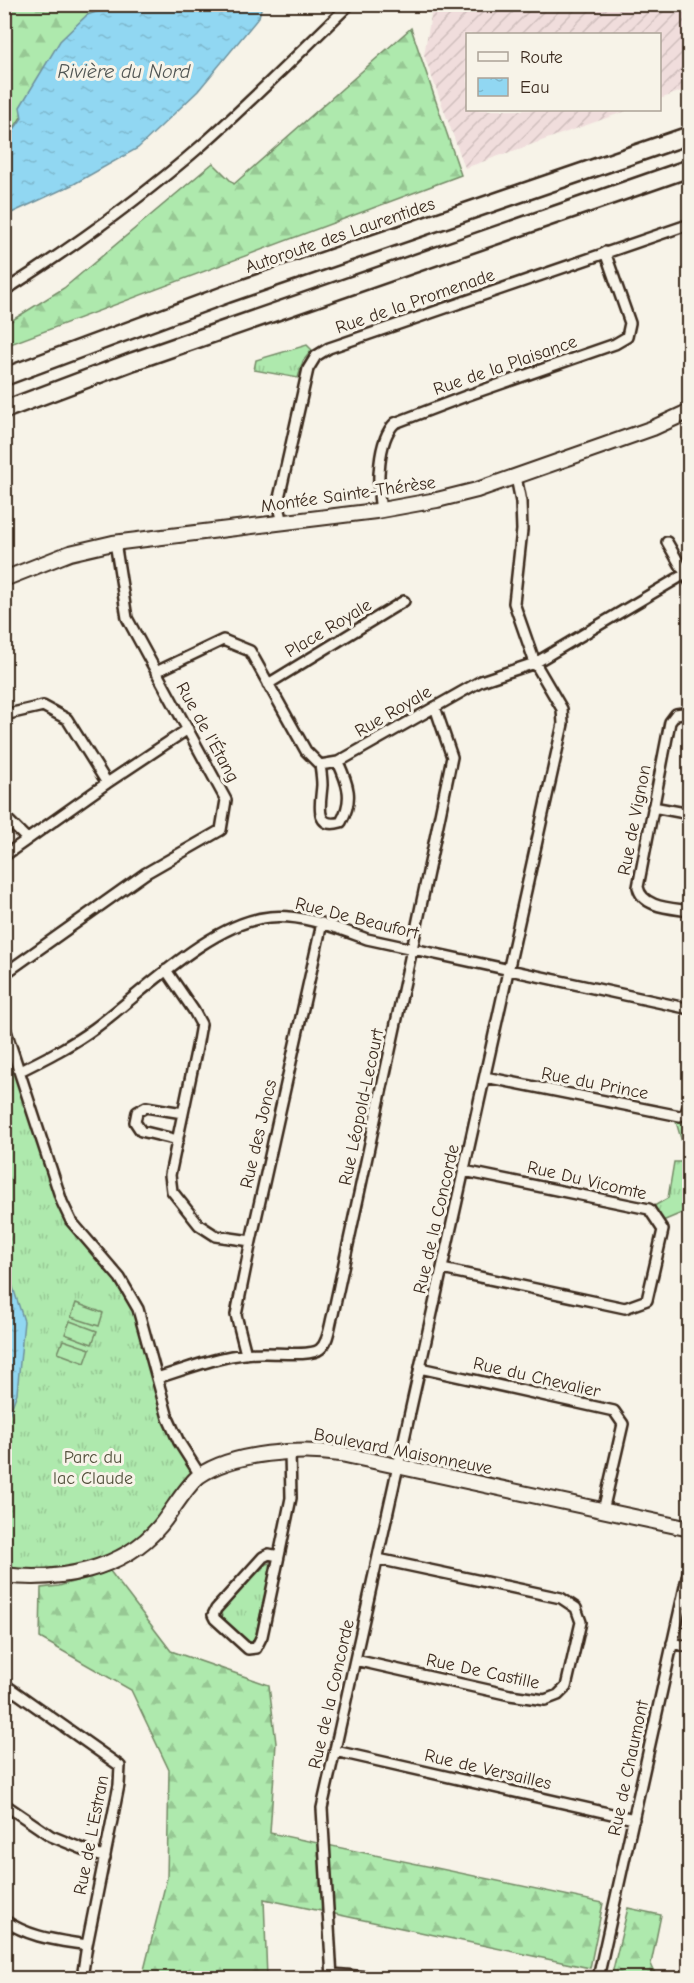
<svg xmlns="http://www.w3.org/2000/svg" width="694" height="1983" viewBox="0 0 694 1983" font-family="'Comic Neue',sans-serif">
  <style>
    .industrial { fill: url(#industrial-furrows) }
    .grass { fill: url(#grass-tufts); stroke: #748a66; stroke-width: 1.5 }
    .forest { fill: url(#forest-firs); stroke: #748a66; stroke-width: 1.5 }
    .pitch { fill: #aee9ad; stroke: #748a66; stroke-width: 1.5 }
    .water { fill: url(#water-ripples); stroke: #6f929d; stroke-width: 1.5 }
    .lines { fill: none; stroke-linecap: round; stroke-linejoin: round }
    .street-casing { stroke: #3b2a1e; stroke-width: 14 }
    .secondary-casing { stroke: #3b2a1e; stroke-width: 18 }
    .highway-casing { stroke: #3b2a1e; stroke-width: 21 }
    .street { stroke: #f7f3e8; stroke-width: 9 }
    .secondary { stroke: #f7f3e8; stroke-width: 14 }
    .highway { stroke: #f7f3e8; stroke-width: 16 }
    .labels { text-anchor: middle; stroke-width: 6; stroke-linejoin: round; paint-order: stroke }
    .street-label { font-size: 18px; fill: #3b2a1e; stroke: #f7f3e8 }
    .park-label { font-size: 18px; fill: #52503b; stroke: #f7f3e8 }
    .water-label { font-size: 20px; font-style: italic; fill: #505553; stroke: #f7f3e8 }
  </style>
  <defs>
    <pattern id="industrial-furrows" width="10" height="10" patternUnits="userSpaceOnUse" patternTransform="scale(1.5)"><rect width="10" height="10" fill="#f0dddc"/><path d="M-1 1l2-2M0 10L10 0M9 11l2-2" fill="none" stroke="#cfbebc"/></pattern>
    <pattern id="grass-tufts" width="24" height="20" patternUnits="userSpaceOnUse" patternTransform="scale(1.5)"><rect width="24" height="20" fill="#aee9ad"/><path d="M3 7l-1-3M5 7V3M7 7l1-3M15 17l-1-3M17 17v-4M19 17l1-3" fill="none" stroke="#97c894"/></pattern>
    <pattern id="forest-firs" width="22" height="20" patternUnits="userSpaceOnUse" patternTransform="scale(1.5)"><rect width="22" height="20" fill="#aee9ad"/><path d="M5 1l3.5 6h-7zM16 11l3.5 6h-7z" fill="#97c894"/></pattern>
    <pattern id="water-ripples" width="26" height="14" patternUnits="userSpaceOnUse" patternTransform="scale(1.5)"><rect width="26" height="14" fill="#91d7f2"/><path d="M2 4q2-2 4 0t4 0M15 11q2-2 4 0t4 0" fill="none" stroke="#7eb9cf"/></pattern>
  </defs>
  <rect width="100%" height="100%" fill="#f7f3e8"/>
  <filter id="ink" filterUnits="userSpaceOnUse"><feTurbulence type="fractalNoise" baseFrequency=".0167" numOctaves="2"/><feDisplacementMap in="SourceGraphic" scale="12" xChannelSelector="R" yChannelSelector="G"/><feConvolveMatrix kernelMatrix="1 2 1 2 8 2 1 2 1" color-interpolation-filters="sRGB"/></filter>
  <g filter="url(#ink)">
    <!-- industrial -->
    <path class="industrial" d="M 430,5 L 689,5 L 689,88 L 660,99 L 660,34 L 468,34 L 468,110 L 629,110 L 465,168 L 424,55 L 432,9 Z"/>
    <!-- grass -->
    <path class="grass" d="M 307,345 L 312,350 L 303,361 L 298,378 L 254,370 L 256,360 Z
      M 4,1025 L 62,1202 L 138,1309 L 168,1418 L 200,1475 L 160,1525 L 108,1563 L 5,1575 Z
      M 686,1113 L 690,1116 L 689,1210 L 658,1223 L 649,1209 L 668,1198 L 674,1162 L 688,1162 L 674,1115 Z
      M 270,1563 L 271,1567 L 255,1638 L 253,1642 L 248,1642 L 222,1617 L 221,1612 L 266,1564 Z"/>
    <!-- forest -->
    <path class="forest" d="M 5,5 L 117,5 L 87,15 L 5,142 Z
      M 411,28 L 461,175 L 8,345 L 5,342 L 6,324 L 64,288 L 213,163 L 234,184 Z
      M 110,1571 L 171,1651 L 269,1685 L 276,1743 L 270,1833 L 603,1903 L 590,1968 L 264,1899 L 267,1978 L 142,1978 L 167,1878 L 169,1770 L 131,1690 L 40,1638 L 41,1588 L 59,1586 Z
      M 628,1908 L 661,1915 L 651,1964 L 657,1978 L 611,1978 Z"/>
    <!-- pitch -->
    <path class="pitch" d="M 76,1303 L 103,1313 L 99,1326 L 71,1317 Z
      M 70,1321 L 97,1331 L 92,1344 L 65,1334 Z
      M 63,1340 L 90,1349 L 85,1363 L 58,1353 Z"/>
    <!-- water -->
    <path class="water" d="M 117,5 L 262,5 L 259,17 L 198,91 L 138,148 L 74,184 L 5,216 L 5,142 L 22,118 L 20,107 L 60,41 L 87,15 Z
      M 5,1263 L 24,1321 L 17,1393 L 5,1425 Z"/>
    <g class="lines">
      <!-- street casing -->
      <g class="street-casing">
        <path id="street" d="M 4,291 C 73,247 140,199 202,145 C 253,100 301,51 350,4
          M 381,511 C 377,487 377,440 395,423 L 466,396 L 615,344 L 627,337 L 630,323 L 605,252
          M 283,523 L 278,502 L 282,485 L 308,369 L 316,356 L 329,348 L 690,224
          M 667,542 L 690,582
          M 156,672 L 223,640 L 250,651 L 306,751 L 320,765 L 338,762 L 481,681 L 535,663 L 690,571
          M 268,684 L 404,601
          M 690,712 L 676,714 L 670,722 L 638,887 C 642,908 672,908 690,911
          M 4,715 L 43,706 L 67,719 L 107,783
          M 320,765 C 321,772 322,778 322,785 C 321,802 313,830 341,822 C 354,799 348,784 338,762
          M 653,807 L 690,814
          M 4,816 L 27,839
          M 4,856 L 107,783 L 188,729
          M 166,970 L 194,1011 L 201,1024 L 197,1047 L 170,1175 L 172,1191 L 199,1225 L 216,1236 L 251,1241
          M 4,974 L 146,873 L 221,830 L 226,800 L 127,618 L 115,542
          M 4,1025 L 62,1202 L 71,1221 L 120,1278 L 138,1309 L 168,1418 L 179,1442 L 200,1475
          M 20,1071 C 46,1058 72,1045 95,1028 C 141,994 211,922 270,917 C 303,914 336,928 367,939 L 690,1009
          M 485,1077 L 680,1116 L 686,1113 L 690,1101
          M 178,1140 L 141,1131 L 135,1122 L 137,1112 L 146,1107 L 183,1113
          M 442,1269 L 625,1308 L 647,1300 L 663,1230 L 649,1209 L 464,1171
          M 246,1354 L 236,1315 L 251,1241 L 322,923
          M 420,1368 L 614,1411 L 623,1424 L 603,1511
          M 157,1378 C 190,1368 225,1353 261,1353 C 274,1352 311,1357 320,1349 C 329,1342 330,1323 333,1314 L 412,949 L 452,757 L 435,707
          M 279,1556 L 262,1636 L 256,1648 L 248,1649 L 215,1619 L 213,1615 L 216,1609 L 263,1557 L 269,1554 L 279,1556 L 291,1498 L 290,1451
          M 672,1643 L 690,1647
          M 355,1660 L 510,1695 L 545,1700 L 558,1695 L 566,1687 L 581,1622 L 576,1608 L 561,1598 L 378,1559
          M 4,1684 L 120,1766 L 119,1785 L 87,1945 L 82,1978
          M 335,1751 L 634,1819
          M 4,1804 L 51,1836 L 105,1858
          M 4,1920 C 30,1938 57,1940 87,1945
          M 332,1974 L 380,1978
          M 332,1978 L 322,1808 L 563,724 L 562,709 L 535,663 L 514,603 L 522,530 L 521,502 L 516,477
          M 598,1978 L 690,1564"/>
      </g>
      <!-- secondary casing -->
      <g class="secondary-casing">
        <path id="secondary" d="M 4,579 L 70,553 L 113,543 L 376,511 L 437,500 L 477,490 L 605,445 L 653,428 L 690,411
          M 4,1575 C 58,1582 123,1570 160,1526 C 171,1513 186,1486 199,1476 C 233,1452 301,1448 341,1454 L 690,1529"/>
      </g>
      <!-- highway casing -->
      <g class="highway-casing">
        <path id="highway" d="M 4,377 L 227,294 L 690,135
          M 4,410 L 134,361 L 690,168"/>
      </g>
      <!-- street -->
      <use href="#street" class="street"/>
      <!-- secondary -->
      <use href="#secondary" class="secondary"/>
      <!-- highway -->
      <use href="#highway" class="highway"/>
    </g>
  </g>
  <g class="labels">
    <!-- street labels -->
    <g class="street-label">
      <text transform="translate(340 235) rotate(-19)" y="6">Autoroute des Laurentides</text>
      <text transform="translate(415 301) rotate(-19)" y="6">Rue de la Promenade</text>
      <text transform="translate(505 365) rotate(-19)" y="6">Rue de la Plaisance</text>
      <text transform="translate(348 494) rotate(-8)" y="6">Montée Sainte-Thérèse</text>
      <text transform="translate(328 628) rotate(-31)" y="6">Place Royale</text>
      <text transform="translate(393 711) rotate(-30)" y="6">Rue Royale</text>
      <text transform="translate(208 732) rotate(61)" y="6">Rue de l'Étang</text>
      <text transform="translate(634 820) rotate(-79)" y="6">Rue de Vignon</text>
      <text transform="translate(357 918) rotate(14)" y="6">Rue De Beaufort</text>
      <text transform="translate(595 1083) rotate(11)" y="6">Rue du Prince</text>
      <text transform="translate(361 1107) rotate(-78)" y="6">Rue Léopold-Lecourt</text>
      <text transform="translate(258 1134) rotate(-77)" y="6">Rue des Joncs</text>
      <text transform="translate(587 1180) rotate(13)" y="6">Rue Du Vicomte</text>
      <text transform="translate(436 1219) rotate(-77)" y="6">Rue de la Concorde</text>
      <text transform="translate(537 1377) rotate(13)" y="6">Rue du Chevalier</text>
      <text transform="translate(403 1451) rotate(11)" y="6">Boulevard Maisonneuve</text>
      <text transform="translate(483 1671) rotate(12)" y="6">Rue De Castille</text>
      <text transform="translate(331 1694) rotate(-77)" y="6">Rue de la Concorde</text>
      <text transform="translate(628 1768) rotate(-78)" y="6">Rue de Chaumont</text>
      <text transform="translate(488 1769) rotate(13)" y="6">Rue de Versailles</text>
      <text transform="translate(91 1835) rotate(-79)" y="6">Rue de L'Estran</text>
    </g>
    <!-- park labels -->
    <g class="park-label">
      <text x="93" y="1463">Parc du<tspan x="93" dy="21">lac Claude</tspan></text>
    </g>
    <!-- water labels -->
    <g class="water-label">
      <text x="124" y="78">Rivière du Nord</text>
    </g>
  </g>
  <!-- margin -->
  <rect width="694" height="1983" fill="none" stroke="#f7f3e8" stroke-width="24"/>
  <rect x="12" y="12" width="670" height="1959" fill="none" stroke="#3b2a1e" stroke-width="2" filter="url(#ink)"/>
  <!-- legend -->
  <rect x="466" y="33" width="195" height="78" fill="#f7f3e8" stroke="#aca397" stroke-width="1.5"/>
  <rect x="478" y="52" width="30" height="9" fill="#f7f3e8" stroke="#aca397" stroke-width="1.5"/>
  <text x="520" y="63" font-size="18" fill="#3b2a1e">Route</text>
  <rect x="478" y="78" width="30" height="18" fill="url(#water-ripples)" stroke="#aca397" stroke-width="1.5"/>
  <text x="520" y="93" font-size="18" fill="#3b2a1e">Eau</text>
</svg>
